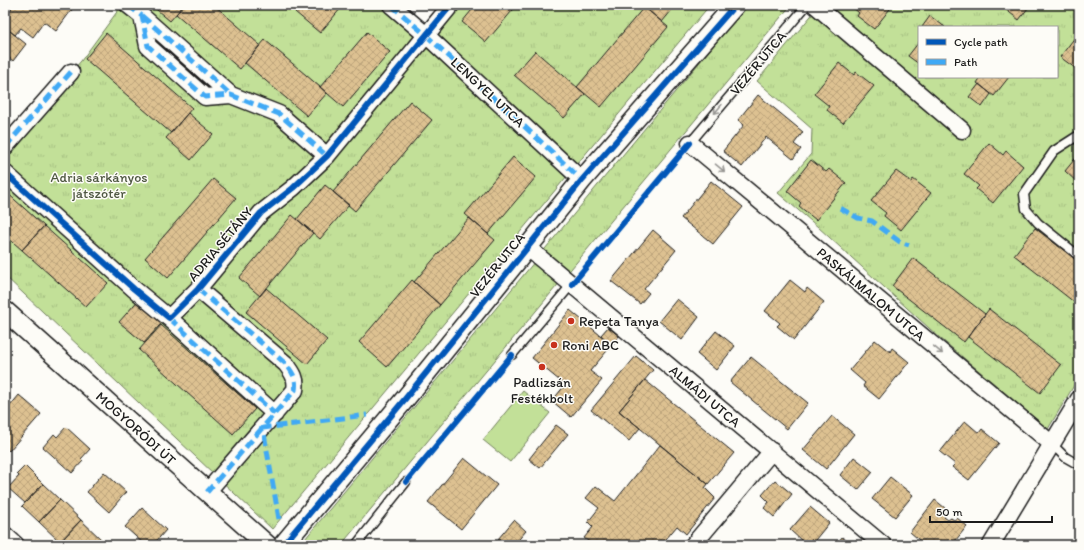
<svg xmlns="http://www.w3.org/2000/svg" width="1084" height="550" viewBox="0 0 1084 550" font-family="Itim,sans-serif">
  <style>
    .grass { fill: url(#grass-tufts); stroke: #6f7e5a; fill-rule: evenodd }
    .pitch { fill: #c2e098; stroke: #6f7e5a }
    .building { fill: url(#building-cross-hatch); stroke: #1c1c1c }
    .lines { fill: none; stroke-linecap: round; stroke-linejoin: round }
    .service-casing { stroke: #1c1c1c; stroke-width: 11 }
    .minor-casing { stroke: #1c1c1c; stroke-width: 19 }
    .tertiary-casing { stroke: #1c1c1c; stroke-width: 22 }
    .service { stroke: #fdfcf7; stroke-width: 8 }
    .minor { stroke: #fdfcf7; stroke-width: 16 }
    .tertiary { stroke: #fdfcf7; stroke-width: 19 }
    .quiet { stroke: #3fa9f5; stroke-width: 5; stroke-dasharray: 10 5; stroke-linecap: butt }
    .cycleway-casing { stroke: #fdfcf7; stroke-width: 8 }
    .cycleway { stroke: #0057b8; stroke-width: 6 }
    .oneway { stroke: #989794 }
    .poi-dot { fill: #c8321e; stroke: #fdfcf7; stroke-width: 1.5 }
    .labels { text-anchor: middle; stroke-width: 3; stroke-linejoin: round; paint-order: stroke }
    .street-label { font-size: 14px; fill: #1c1c1c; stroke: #fdfcf7 }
    .park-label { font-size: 14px; fill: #4e5741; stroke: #fdfcf7 }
    .poi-label { font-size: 14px; fill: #1c1c1c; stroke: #fdfcf7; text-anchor: start }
  </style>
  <defs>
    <pattern id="grass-tufts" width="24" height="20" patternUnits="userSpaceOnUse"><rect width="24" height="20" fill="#c2e098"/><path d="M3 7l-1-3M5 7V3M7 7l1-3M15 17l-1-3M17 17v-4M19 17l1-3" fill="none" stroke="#a6c082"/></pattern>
    <pattern id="building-cross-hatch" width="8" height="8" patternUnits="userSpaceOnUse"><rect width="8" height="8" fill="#ddc191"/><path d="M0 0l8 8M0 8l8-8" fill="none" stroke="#bda57c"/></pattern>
  </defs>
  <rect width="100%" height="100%" fill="#fdfcf7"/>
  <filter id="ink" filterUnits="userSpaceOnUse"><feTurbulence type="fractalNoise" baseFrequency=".025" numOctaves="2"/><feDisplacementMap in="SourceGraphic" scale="8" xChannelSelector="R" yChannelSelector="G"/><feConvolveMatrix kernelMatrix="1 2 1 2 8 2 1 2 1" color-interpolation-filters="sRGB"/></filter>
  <g filter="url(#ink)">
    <!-- grass -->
    <path class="grass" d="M 122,5 L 391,5 L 426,35 L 451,5 L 710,5 L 272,529 L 5,276 L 5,147 L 81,61 Z
      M 747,5 L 791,5 L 341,545 L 300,545 Z
      M 820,5 L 1079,5 L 1079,377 L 1048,429 L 940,338 L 818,227 L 778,193 L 811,154 L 812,129 L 757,81 ZM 919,27 L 1057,27 L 1057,77 L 919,77 Z"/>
    <!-- pitch -->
    <path class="pitch" d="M 523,391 L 550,413 L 510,462 L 483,440 Z"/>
    <!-- building -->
    <path class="building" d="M 14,5 L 69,5 L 73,8 L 56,31 L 44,22 L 33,37 L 21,28 L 15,35 L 5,27 L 5,17 Z
      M 151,5 L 184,5 L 170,21 Z
      M 184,5 L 214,5 L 260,45 L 240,69 L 176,14 Z
      M 301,5 L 337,5 L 341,8 L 320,33 L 295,12 Z
      M 476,5 L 517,5 L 486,42 L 462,22 Z
      M 642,5 L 676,5 L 662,22 Z
      M 850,5 L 893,5 L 874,29 L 857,16 L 859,13 Z
      M 1000,5 L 1025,5 L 1028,8 L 1019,20 Z
      M 644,7 L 668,27 L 601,107 L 577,87 Z
      M 930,16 L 945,27 L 922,27 Z
      M 5,27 L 26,44 L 13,61 L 5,55 Z
      M 367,32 L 390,52 L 343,107 L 320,87 Z
      M 1079,32 L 1079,71 L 1060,57 Z
      M 106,33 L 192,108 L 171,133 L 85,59 Z
      M 265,40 L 327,93 L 307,116 L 245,63 Z
      M 919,42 L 919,64 L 908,56 Z
      M 535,51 L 585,94 L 564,118 L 514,75 Z
      M 839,63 L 854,75 L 856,72 L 874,86 L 843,123 L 827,110 L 829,106 L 814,94 Z
      M 981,77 L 1009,77 L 994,96 L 977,83 Z
      M 979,84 L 991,94 L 982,107 L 969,97 Z
      M 758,95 L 803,132 L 794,144 L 801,149 L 793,159 L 766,137 L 742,167 L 723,151 L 744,125 L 738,120 Z
      M 410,101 L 432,120 L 355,211 L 333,192 Z
      M 188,113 L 213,134 L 191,160 L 166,138 Z
      M 989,143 L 1003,155 L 1006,151 L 1023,166 L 993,203 L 976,189 L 979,186 L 964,174 Z
      M 1079,154 L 1079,184 L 1065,171 Z
      M 513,157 L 536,177 L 488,234 L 465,214 Z
      M 811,160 L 826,172 L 829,169 L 846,183 L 816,220 L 799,206 L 801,203 L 787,191 Z
      M 896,171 L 911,182 L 913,179 L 931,193 L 901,230 L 884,216 L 886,213 L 871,201 Z
      M 213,179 L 236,198 L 168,278 L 145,258 Z
      M 711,181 L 743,207 L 713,244 L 681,218 Z
      M 325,185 L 349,205 L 320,239 L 297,219 Z
      M 5,191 L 44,226 L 22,250 L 5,235 Z
      M 292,215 L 313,233 L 260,296 L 239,278 Z
      M 469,218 L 495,240 L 440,305 L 414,282 Z
      M 44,226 L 108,283 L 86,307 L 22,250 Z
      M 1035,228 L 1079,262 L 1079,306 L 1014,255 Z
      M 653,230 L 676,250 L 644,289 L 649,293 L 640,304 L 611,281 Z
      M 913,258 L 985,314 L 964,342 L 892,286 Z
      M 412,280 L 440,305 L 387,367 L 359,342 Z
      M 790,280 L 805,292 L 807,288 L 824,302 L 794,340 L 777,326 L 780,323 L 765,311 Z
      M 266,288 L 327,340 L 307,364 L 246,312 Z
      M 141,297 L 166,318 L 144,343 L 119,322 Z
      M 677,299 L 699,317 L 682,340 L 659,321 Z
      M 989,309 L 1061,365 L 1040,393 L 968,337 Z
      M 570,310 L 612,345 L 590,371 L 602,380 L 571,417 L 552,401 L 565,385 L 532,358 Z
      M 161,325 L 255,409 L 233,434 L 139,350 Z
      M 608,327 L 619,336 L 612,345 L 601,335 Z
      M 716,331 L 735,346 L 716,370 L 697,354 Z
      M 875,340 L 890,352 L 892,348 L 909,362 L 879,399 L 863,386 L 865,383 L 850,370 Z
      M 636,356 L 653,370 L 619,411 L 640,428 L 629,441 L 591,410 Z
      M 751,357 L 808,403 L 787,429 L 730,382 Z
      M 645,380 L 734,453 L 708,484 L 619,411 Z
      M 19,395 L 41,414 L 9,451 L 5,447 L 5,412 Z
      M 832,416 L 854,434 L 826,469 L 803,450 Z
      M 965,421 L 979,433 L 982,429 L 999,443 L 969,480 L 952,467 L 955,464 L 940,452 Z
      M 556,425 L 568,434 L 540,468 L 529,459 Z
      M 66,427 L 90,449 L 81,459 L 83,461 L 72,473 L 43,447 L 54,434 L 57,437 Z
      M 660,445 L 708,484 L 705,488 L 715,498 L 686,534 L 677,526 L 661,545 L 593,545 L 584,538 L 593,527 L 588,522 L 599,508 L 586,498 L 596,486 L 615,501 Z
      M 854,457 L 873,472 L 858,490 L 840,475 Z
      M 464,458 L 497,485 L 461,529 L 428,502 Z
      M 25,466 L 43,484 L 25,503 L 8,488 L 19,476 L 17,474 Z
      M 104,472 L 126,492 L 109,512 L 87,492 Z
      M 890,477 L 913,495 L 895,517 L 872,499 Z
      M 775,480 L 792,494 L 774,517 L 764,508 L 769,502 L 762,495 Z
      M 43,484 L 60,500 L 39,522 L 22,506 Z
      M 60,500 L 81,520 L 60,542 L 39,522 Z
      M 935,500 L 945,508 L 943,511 L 946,514 L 944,517 L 948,520 L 951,518 L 954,520 L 957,518 L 967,526 L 952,545 L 925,545 L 910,532 Z
      M 810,507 L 829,523 L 811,545 L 799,545 L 802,541 L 790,530 Z
      M 142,508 L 166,530 L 153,545 L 145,545 L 125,527 Z
      M 81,520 L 102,540 L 98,545 L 63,545 L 60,542 Z
      M 514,520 L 526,531 L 514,545 L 506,545 L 498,539 Z
      M 842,537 L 852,545 L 836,545 Z"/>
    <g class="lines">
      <!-- service casing -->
      <g class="service-casing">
        <path id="service" d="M 1079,135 L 1054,151 L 1024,194 L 1026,209 L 1038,223 L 1079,256
          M 690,143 L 807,5
          M 512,355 L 572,284
          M 1052,444 L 1065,457 L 1079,465
          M 356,545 L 406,482"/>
      </g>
      <!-- minor casing -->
      <g class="minor-casing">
        <path id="minor" d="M 128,5 L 142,16 L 148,46 L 205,97 L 231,95 L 279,114 L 327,156
          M 391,5 L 426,35 L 582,180
          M 815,5 L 962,130
          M 142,16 L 231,95
          M 690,143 L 1052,444
          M 5,147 L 71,72
          M 5,173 L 134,289 L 169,318 L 198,289 L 261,213 L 293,188 L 327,156 L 451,5
          M 527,247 L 883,545
          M 198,289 L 286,364 C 293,373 297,379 295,390 L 207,492
          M 169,318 L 275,414
          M 5,535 L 16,545
          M 693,545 L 772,451
          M 991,545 L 1079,399"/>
      </g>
      <!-- tertiary casing -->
      <g class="tertiary-casing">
        <path id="tertiary" d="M 5,311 L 267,545
          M 283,545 L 405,399 L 582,180 L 735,5"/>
      </g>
      <!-- service -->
      <use href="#service" class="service"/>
      <!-- minor -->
      <use href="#minor" class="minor"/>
      <!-- tertiary -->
      <use href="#tertiary" class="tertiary"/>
      <!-- quiet -->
      <path class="quiet" d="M 128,5 L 142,16 L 148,46 L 205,97 L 231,95 L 279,114 L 327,156
        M 391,5 L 426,35 L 582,180
        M 142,16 L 231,95
        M 5,147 L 71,72
        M 840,208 L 858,218 L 872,221 L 900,242 L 909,245
        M 198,289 L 286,364 C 293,373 297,379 295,390 L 207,492
        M 169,318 L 275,414
        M 279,519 L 263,428 L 367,415"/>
      <!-- cycleway casing -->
      <g class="cycleway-casing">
        <path id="cycleway" d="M 5,173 L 134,289 L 169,318 L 198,289 L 261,213 L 293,188 L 327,156 L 451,5
          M 572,284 L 690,143
          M 406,482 L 512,355
          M 283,545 L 405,399 L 582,180 L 735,5"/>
      </g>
      <!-- cycleway -->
      <use href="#cycleway" class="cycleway"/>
    </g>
    <!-- one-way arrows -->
    <defs><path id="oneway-shaft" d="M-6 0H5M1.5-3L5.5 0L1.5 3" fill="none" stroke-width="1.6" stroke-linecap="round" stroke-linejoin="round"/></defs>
    <g class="oneway">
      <use href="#oneway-shaft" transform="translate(718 109) rotate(130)"/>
      <use href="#oneway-shaft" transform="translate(720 168) rotate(40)"/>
      <use href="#oneway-shaft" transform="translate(938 350) rotate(40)"/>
    </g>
  </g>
  <!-- markers -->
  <g class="poi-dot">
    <circle cx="571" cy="321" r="4"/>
    <circle cx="554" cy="345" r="4"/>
    <circle cx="542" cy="367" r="4"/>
  </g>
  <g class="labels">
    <!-- street labels -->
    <g class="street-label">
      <text transform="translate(758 63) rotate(-50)" y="5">VEZÉR UTCA</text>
      <text transform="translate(488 92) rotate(43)" y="5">LENGYEL UTCA</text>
      <text transform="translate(220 244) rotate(-50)" y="5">ADRIA SÉTÁNY</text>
      <text transform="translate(497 265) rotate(-51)" y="5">VEZÉR UTCA</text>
      <text transform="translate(871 294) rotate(40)" y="5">PASKÁLMALOM UTCA</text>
      <text transform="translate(705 396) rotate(40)" y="5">ALMÁDI UTCA</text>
      <text transform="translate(136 428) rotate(42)" y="5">MOGYORÓDI ÚT</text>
    </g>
    <!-- park labels -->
    <g class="park-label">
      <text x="99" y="182">Adria sárkányos<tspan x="99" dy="16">játszótér</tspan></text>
    </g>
    <!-- poi labels -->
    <g class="poi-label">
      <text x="579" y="326">Repeta Tanya</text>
      <text x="562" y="350">Roni ABC</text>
      <text x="542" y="387" text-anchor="middle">Padlizsán<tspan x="542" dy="16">Festékbolt</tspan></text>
    </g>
  </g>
  <!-- margin -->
  <rect width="1084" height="550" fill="none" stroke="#fdfcf7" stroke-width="20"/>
  <rect x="10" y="10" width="1064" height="530" fill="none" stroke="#1c1c1c" stroke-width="1.5" filter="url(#ink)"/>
  <!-- legend -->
  <rect x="918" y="26" width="140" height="52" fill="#fdfcf7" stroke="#a3a29f"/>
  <rect x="926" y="39" width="20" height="6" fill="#0057b8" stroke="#a3a29f"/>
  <text x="954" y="46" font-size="12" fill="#1c1c1c">Cycle path</text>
  <rect x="926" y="59" width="20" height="6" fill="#3fa9f5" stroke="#a3a29f"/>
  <text x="954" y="66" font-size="12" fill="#1c1c1c">Path</text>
  <!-- scale -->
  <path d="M930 516v6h122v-6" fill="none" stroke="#1c1c1c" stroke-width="2"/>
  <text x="936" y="516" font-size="12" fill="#1c1c1c" stroke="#fdfcf7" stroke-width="3" paint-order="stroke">50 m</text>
</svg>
